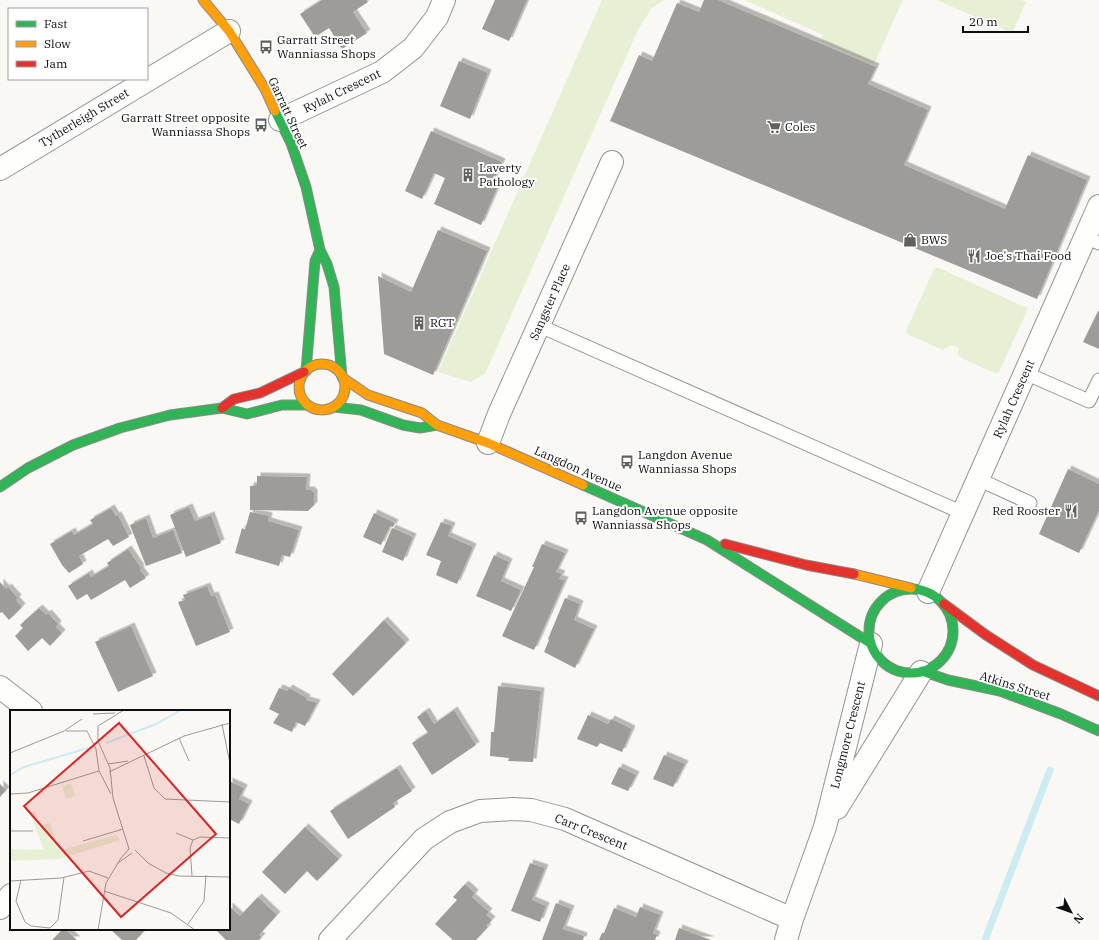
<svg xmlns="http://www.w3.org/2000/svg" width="1099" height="940" viewBox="0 0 1099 940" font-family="'IBM Plex Serif',serif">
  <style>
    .green { fill: #e7efd5 }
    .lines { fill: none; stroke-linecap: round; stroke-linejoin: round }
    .stream { stroke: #ccebf3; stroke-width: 7 }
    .building { fill: #9e9c99; filter: url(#shadow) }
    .lane-casing { stroke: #949392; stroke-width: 15 }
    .street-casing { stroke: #949392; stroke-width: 24 }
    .fast-casing { stroke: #8b8a88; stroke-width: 11 }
    .slow-casing { stroke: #8b8a88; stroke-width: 11 }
    .jam-casing { stroke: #8b8a88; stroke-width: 11 }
    .lane { stroke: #fefefd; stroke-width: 13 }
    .street { stroke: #fefefd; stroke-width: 22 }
    .fast { stroke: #30b455; stroke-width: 9 }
    .slow { stroke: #ff9f0a; stroke-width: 9 }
    .jam { stroke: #e5322d; stroke-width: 9 }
    .labels { text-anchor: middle; stroke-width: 4; stroke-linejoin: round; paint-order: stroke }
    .poi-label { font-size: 12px; fill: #0e0e0e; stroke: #fff; text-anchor: start }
    .street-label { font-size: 12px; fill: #0e0e0e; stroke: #fff }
    .inset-river { fill: none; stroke: #ccebf3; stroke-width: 2 }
    .inset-road { fill: none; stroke: #9c9a98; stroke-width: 1 }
    .view { fill: #d62828; fill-opacity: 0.15; stroke: #d62828; stroke-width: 2 }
    .inset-edge { fill: none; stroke: #0e0e0e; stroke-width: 2 }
  </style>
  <defs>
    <filter id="shadow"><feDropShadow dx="3.5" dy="-3.5" stdDeviation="0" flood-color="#0004"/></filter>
  </defs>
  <rect width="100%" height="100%" fill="#faf8f4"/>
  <!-- green -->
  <path class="green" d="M 602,0 L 664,0 L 651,9 L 638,30 L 485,374 L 471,382 L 438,372 Z
    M 745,0 L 903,0 L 874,64 L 821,41 L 823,35 Z
    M 937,0 L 1021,0 L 1026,2 L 1012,33 Z
    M 937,267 L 1027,308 L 1027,311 L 999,372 L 997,374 L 961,358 L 958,355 L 958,348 C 951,342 949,348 943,350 L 907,334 L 906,331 L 934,269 Z"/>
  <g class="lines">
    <!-- stream -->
    <path class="stream" d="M 985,940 L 1050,770"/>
  </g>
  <!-- building -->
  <path class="building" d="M 322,0 L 366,0 L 368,2 L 353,12 L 367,33 L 342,49 L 329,28 L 315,37 L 300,14 Z
    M 495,0 L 527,0 L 509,41 L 482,29 Z
    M 704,0 L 718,0 L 876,67 L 868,84 L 928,110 L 904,165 L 1005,209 L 1028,155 L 1087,180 L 1037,299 L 610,121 L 639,55 L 652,61 L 677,3 L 699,12 Z
    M 459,61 L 488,73 L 470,119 L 440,106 Z
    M 431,131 L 502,162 L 492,183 L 498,186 L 481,225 L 434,204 L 445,178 L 434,173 L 422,199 L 405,191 Z
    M 438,230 L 487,251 L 433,375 L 384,354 L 378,276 L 411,292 Z
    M 1098,311 L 1099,311 L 1099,349 L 1083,342 Z
    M 1068,469 L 1099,484 L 1099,510 L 1079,553 L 1039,534 Z
    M 257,476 L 307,477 L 306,490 L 311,490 L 314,493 L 314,505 L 308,511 L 250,510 L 250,486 L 257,485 Z
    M 189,507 L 195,521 L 211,515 L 221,543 L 186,557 L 170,515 Z
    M 111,508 L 116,516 L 118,515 L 129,537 L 113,546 L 108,539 L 79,556 L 83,564 L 69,573 L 62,565 L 50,544 L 72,531 L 74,535 L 93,524 L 90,520 Z
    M 250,512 L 269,516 L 268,521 L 299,530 L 290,557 L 282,555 L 279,566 L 235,553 L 242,528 L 245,530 Z
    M 374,513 L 395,523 L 393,527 L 390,526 L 381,545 L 363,537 Z
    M 146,518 L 153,538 L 173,530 L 182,553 L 146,566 L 130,525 Z
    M 441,522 L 452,526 L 448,536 L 473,547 L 457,584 L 436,575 L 441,561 L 426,555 Z
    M 392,528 L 413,537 L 403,561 L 382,552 Z
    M 542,544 L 565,553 L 556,572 L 562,574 L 559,579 L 565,580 L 534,650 L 502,636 L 534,567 L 532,567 Z
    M 128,549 L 141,568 L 140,570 L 146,578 L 130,588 L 125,580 L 91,600 L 87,594 L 77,600 L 68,586 L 89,573 L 91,577 L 109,566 L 107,563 Z
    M 494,555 L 509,562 L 501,581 L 521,590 L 511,611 L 476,596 Z
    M 0,582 L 6,589 L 8,587 L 18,598 L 16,600 L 22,607 L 9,620 L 2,612 L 0,613 Z
    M 207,586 L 211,596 L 215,595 L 230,632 L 196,646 L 178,602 L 185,600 L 183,595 Z
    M 565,598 L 580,604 L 574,620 L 594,629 L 575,668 L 544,652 L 549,640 L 548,639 Z
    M 39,608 L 46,615 L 48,613 L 58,624 L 56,627 L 62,633 L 50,646 L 42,638 L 28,651 L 15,636 L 23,628 L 20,625 Z
    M 384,620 L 406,643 L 353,696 L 332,674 Z
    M 131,626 L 153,676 L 118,692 L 95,642 Z
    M 498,686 L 541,691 L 533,762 L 508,761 L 509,758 L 490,756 L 491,732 L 494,732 Z
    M 279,688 L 287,691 L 289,688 L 307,698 L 306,700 L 317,703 L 305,726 L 296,722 L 292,732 L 273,723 L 279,714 L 269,709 Z
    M 454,710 L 476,745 L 432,775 L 412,743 L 428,733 L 417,717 L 426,711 L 434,724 Z
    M 588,715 L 608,724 L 611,719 L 632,729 L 622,752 L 600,743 L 597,747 L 577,739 Z
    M 664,755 L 685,764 L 673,787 L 653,779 Z
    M 619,767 L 636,775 L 628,791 L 611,784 Z
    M 397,768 L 412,791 L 393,803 L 395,807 L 348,839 L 330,811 Z
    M 229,781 L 244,788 L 239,799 L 249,804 L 239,824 L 229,819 Z
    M 0,784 L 6,790 L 0,797 Z
    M 305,827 L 339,859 L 317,881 L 307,871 L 285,894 L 262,872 Z
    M 530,863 L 545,868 L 532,900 L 546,906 L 540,922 L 511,911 Z
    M 465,884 L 475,893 L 472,897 L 489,912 L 486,915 L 492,920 L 486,926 L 488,927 L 476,940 L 453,940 L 435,924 L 457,900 L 453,897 Z
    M 258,897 L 277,915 L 259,935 L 262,937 L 259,940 L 226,940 L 215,929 L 229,929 L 229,906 L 240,916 Z
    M 556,903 L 571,909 L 563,929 L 584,936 L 583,940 L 542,940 Z
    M 640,907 L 660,915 L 653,933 L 657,935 L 655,940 L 599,940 L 602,933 L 604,933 L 614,908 L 636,917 Z
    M 679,928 L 711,940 L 675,940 Z
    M 63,929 L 65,929 L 77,940 L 52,940 Z
    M 110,929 L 146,929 L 136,940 L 122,940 Z"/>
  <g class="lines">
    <!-- lane casing -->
    <g class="lane-casing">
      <path id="lane" d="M 1085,237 L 1099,243
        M 540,326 L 963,513
        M 1025,373 L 1089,401 L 1099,380
        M 978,479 L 1030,503"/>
    </g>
    <!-- street casing -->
    <g class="street-casing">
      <path id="street" d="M 280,120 L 382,72 L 413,48 L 437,17 L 444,0
        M 0,169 L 229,31
        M 488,443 L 499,414 L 612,162
        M 928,592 L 1099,206
        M 0,687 L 31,711
        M 837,808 L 921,672
        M 0,908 L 11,895
        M 330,940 L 424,839 L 450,822 L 480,811 L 513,809 L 531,810 L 565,819 L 792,919
        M 786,940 L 792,919 L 825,827 L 871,644"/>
    </g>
    <!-- fast casing -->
    <g class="fast-casing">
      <path id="fast" d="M 275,111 L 291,143 L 306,187 L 320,250 L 327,264 L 334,287 L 342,377
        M 306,371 L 315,261 L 320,250
        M 334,407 L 361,410 L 403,425 L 420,428 L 437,425
        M 583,485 L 707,540 L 870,643
        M 0,487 L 28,468 L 73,445 L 120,428 L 170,415 L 222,408 L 247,414 L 282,405 L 307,405
        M869 631a42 42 0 1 1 84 0a42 42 0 1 1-84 0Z
        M 922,671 L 948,680 L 1000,691 L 1061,714 L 1099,731"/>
    </g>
    <!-- slow casing -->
    <g class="slow-casing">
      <path id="slow" d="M 203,0 L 229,31 L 265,89 L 275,111
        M299 387a23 23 0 1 1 46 0a23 23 0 1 1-46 0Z
        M 343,378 L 368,395 L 422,413 L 437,425 L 488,443 L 583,485
        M 854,574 L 911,588"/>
    </g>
    <!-- jam casing -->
    <g class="jam-casing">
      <path id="jam" d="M 222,408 L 234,399 L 260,393 L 304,372
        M 725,544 L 806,565 L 854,574
        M 944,604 L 986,635 L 1033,665 L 1099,696"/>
    </g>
    <!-- lane -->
    <use href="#lane" class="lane"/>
    <!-- street -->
    <use href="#street" class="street"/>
    <!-- fast -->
    <use href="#fast" class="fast"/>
    <!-- slow -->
    <use href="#slow" class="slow"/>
    <!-- jam -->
    <use href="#jam" class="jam"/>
  </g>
  <!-- icons -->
  <defs>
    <g id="bus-bare" transform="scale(1.08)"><path d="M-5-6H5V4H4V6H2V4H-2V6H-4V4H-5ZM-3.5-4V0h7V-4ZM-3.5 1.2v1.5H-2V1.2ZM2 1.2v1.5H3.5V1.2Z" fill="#61605e" stroke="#fff" stroke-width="2.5" paint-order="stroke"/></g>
    <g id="supermarket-bare" transform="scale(1.08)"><path d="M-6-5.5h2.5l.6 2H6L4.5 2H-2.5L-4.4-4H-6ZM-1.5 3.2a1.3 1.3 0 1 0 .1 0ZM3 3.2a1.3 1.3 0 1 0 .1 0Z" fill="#61605e" stroke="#fff" stroke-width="2.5" paint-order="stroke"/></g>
    <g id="building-bare" transform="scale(1.08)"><path d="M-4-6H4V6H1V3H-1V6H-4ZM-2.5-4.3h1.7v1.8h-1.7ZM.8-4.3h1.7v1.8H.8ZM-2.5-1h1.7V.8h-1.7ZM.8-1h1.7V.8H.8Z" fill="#61605e" stroke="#fff" stroke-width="2.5" paint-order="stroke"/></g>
    <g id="shop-bare" transform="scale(1.08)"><path d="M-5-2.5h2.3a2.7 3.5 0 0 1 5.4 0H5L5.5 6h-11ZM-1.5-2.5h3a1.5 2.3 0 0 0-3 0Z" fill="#61605e" stroke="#fff" stroke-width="2.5" paint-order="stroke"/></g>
    <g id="restaurant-bare" transform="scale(1.08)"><path d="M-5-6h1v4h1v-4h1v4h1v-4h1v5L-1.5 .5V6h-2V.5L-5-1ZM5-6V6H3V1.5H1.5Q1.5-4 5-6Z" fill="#61605e" stroke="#fff" stroke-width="2.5" paint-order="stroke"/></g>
  </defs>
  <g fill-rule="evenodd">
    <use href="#bus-bare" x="266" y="47"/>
    <use href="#bus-bare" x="261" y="125"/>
    <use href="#supermarket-bare" x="774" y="127"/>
    <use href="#building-bare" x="468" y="175"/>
    <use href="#shop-bare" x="910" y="240"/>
    <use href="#restaurant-bare" x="974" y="256"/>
    <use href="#building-bare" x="419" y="323"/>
    <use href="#bus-bare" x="627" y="462"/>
    <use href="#restaurant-bare" x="1071" y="511"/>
    <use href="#bus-bare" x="581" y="518"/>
  </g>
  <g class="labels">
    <!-- poi labels -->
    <g class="poi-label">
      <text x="277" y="44">Garratt Street<tspan x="277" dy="14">Wanniassa Shops</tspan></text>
      <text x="250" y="122" text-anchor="end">Garratt Street opposite<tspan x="250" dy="14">Wanniassa Shops</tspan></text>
      <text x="785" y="131">Coles</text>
      <text x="479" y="172">Laverty<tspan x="479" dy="14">Pathology</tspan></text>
      <text x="921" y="244">BWS</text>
      <text x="985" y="260">Joe's Thai Food</text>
      <text x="430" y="327">RGT</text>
      <text x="638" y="459">Langdon Avenue<tspan x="638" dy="14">Wanniassa Shops</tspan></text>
      <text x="592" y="515">Langdon Avenue opposite<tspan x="592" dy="14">Wanniassa Shops</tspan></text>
      <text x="1060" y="515" text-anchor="end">Red Rooster</text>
    </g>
    <!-- street labels -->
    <g class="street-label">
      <text transform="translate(342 91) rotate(-26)" y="4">Rylah Crescent</text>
      <text transform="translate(288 113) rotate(65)" y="4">Garratt Street</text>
      <text transform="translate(84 118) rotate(-31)" y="4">Tytherleigh Street</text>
      <text transform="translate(550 302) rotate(-66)" y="4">Sangster Place</text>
      <text transform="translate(1014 399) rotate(-66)" y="4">Rylah Crescent</text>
      <text transform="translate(578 469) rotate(24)" y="4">Langdon Avenue</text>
      <text transform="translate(1015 686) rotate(17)" y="4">Atkins Street</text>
      <text transform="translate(848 735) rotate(-76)" y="4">Longmore Crescent</text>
      <text transform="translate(591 832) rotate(22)" y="4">Carr Crescent</text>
    </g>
  </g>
  <!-- overview -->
  <g transform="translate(10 710)">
    <rect width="220" height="220" fill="#faf8f4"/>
    <path d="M 61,73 L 65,86 L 56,89 L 52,76 ZM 25,101 L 29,116 L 40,113 L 46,134 L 51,140 L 106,125 L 110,130 L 49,149 L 0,151 L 0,139 L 34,140 L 20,103 Z" fill="#e7efd5"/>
    <path class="inset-river" d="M 96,33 L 146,14 L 171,0M 0,65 L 14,57 L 78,38"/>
    <path class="inset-road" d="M 83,4 L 105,3M 212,14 L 220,54M 88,16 L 88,31 L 100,58 L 103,88 L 119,139M 88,16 L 114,0M 56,21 L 77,21M 77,21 L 86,39 L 89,61 L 101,84M 169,28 L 179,51M 0,43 L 54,21 L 72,9M 134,46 L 144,78 L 155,89 L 220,92M 98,54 L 118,51M 99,62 L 174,26 L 220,13M 0,84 L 18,83 L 89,61M 0,121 L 23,121M 166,123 L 183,130 L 190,127 L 220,128M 73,131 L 113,119M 125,140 L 138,153 L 156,163 L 169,166 L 220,167M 108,153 L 122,143M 182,166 L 180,138 L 183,130M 11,170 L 6,191 L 15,212 L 21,216 L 40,218 L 48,210 L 54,167M 0,171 L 51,168 L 79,161 L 98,168M 94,181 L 161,203 L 185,220M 178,214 L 194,191 L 196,165M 88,220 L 96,173 L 111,148 L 119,139"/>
    <path class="view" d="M 109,13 L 206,124 L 111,207 L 14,96 Z"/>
    <rect width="220" height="220" class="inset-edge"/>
  </g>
  <!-- legend -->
  <rect x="8" y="8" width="140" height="72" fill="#ffffff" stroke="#9f9f9f"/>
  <rect x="16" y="21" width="20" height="6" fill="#30b455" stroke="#9f9f9f"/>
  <text x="44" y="28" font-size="12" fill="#0e0e0e">Fast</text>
  <rect x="16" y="41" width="20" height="6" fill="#ff9f0a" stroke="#9f9f9f"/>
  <text x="44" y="48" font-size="12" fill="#0e0e0e">Slow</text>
  <rect x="16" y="61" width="20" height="6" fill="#e5322d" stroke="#9f9f9f"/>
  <text x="44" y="68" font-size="12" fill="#0e0e0e">Jam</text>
  <!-- north arrow -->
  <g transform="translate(1071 912) rotate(131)" stroke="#ffffff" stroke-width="3" paint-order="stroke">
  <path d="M0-3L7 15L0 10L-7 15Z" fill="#0e0e0e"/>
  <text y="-6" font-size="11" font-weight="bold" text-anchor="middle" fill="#0e0e0e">N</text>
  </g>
  <!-- scale -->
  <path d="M963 26v6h65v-6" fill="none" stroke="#0e0e0e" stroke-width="2"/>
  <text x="969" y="26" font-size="12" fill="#0e0e0e" stroke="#ffffff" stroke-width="3" paint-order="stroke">20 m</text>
</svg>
